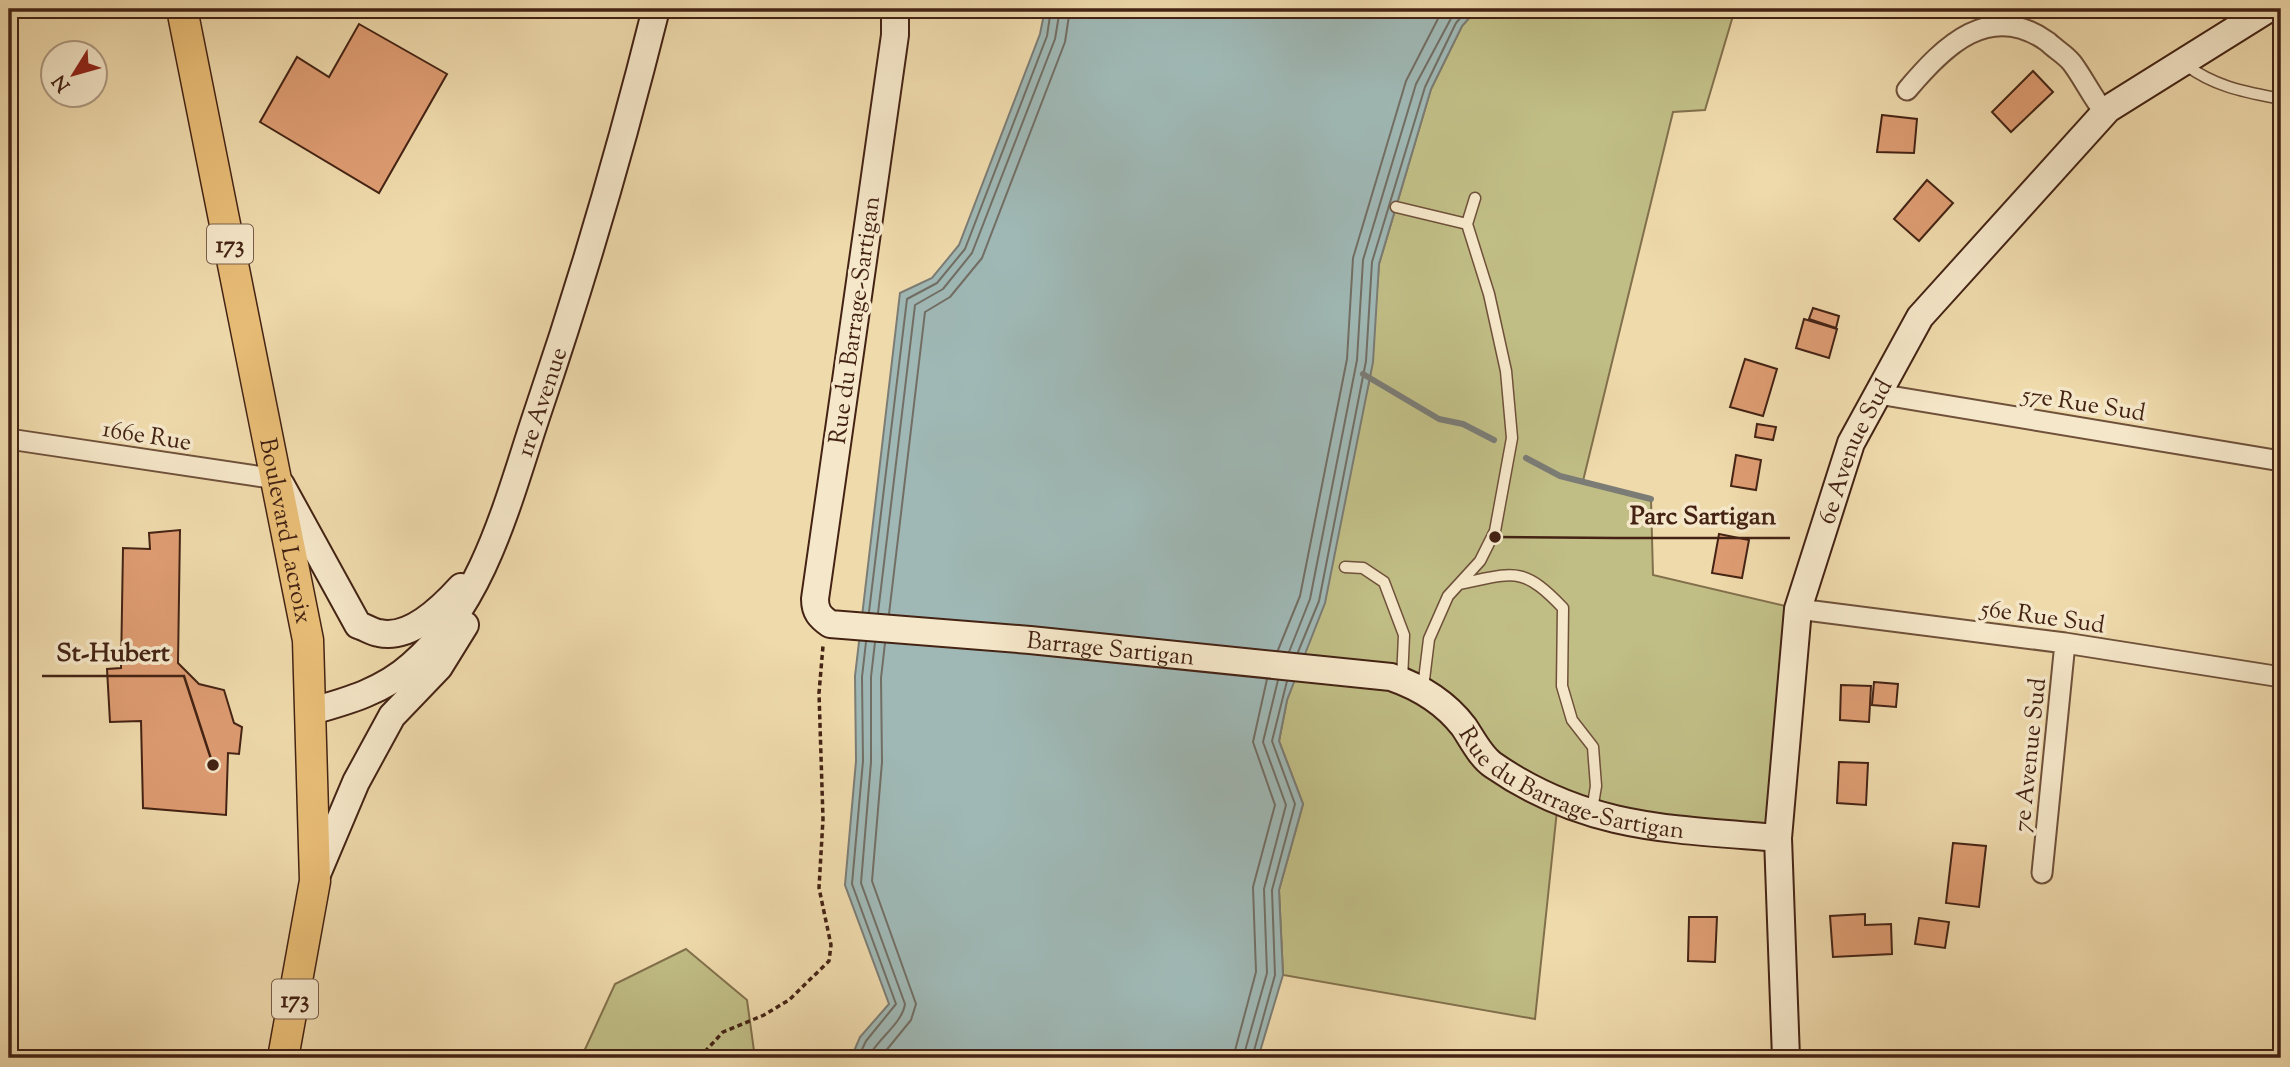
<svg xmlns="http://www.w3.org/2000/svg" width="2290" height="1067" viewBox="0 0 2290 1067" font-family="'Sorts Mill Goudy',serif">
  <style>
    .green { fill: #c0bd85; stroke: #82704c; stroke-width: 2 }
    .water { fill: #9fb8b5; stroke: #7b7c75; stroke-width: 2 }
    .lines { fill: none; stroke-linecap: round; stroke-linejoin: round }
    .shore { stroke: #726e64; stroke-width: 2 }
    .stream { stroke: #7b7c75; stroke-width: 6 }
    .building { fill: #de9c72; stroke: #442314; stroke-width: 2 }
    .lane-casing { stroke: #6f513a; stroke-width: 13 }
    .street-casing { stroke: #6f513a; stroke-width: 23 }
    .secondary-casing { stroke: #442314; stroke-width: 30 }
    .primary-casing { stroke: #442314; stroke-width: 33 }
    .path { stroke: #442314; stroke-width: 3.5; stroke-dasharray: 5 3.5; stroke-linecap: butt }
    .lane { stroke: #f5e7c9; stroke-width: 10 }
    .street { stroke: #f5e7c9; stroke-width: 19 }
    .secondary { stroke: #f5e7c9; stroke-width: 26 }
    .primary { stroke: #e8bd76; stroke-width: 30 }
    .labels { text-anchor: middle; stroke-width: 7; stroke-linejoin: round; paint-order: stroke }
    .shield { fill: #f5e7c9; stroke: #795e4a; stroke-width: 2 }
    .shield-label { font-size: 23px; font-weight: bold; fill: #442314 }
    .street-label { font-size: 24px; fill: #442314; stroke: #f5e7c9 }
    .leader { fill: none; stroke: #442314; stroke-width: 2.5 }
    .callout-dot { fill: #442314; stroke: #f5e7c9; stroke-width: 2.5 }
    .callout-label { font-size: 26px; text-anchor: middle; font-weight: bold; fill: #442314; stroke: #f5e7c9; stroke-width: 7; stroke-linejoin: round; paint-order: stroke }
  </style>
  <rect width="100%" height="100%" fill="#efdaac"/>
  <filter id="stains"><feTurbulence type="fractalNoise" baseFrequency=".00286" numOctaves="4"/><feColorMatrix values="0 0 0 0 .2 0 0 0 0 .09 0 0 0 0 .02 0 0 0 .5 -.17"/></filter>
  <radialGradient id="worn" r=".72"><stop offset=".6" stop-color="#630" stop-opacity="0"/><stop offset="1" stop-color="#630" stop-opacity=".3"/></radialGradient>
  <!-- green -->
  <path class="green" d="M 1477,9 L 1735,9 L 1705,110 L 1673,112 L 1583,481 L 1651,499 L 1653,575 L 1798,609 L 1778,838 L 1558,801 L 1535,1019 L 1283,975 L 1279,890 L 1303,804 L 1279,741 L 1287,700 L 1300,665 L 1370,378 L 1379,264 L 1431,89 L 1462,26 Z
    M 686,949 L 747,1000 L 755,1058 L 581,1058 L 615,984 Z"/>
  <!-- water -->
  <path class="water" d="M 1045,9 L 1477,9 L 1462,26 L 1431,89 L 1379,264 L 1373,362 L 1325,603 L 1287,700 L 1279,741 L 1303,804 L 1279,890 L 1283,975 L 1258,1058 L 851,1058 L 860,1037 L 889,1004 L 845,885 L 856,761 L 855,676 L 900,293 L 932,278 L 959,245 L 1040,34 Z"/>
  <g class="lines">
    <!-- shore -->
    <path class="shore" d="M 869,612 L 907,299 L 937,283 L 965,249 L 1047,36 L 1051,9
      M 878,613 L 915,305 L 943,289 L 972,253 L 1055,39 L 1060,9
      M 889,614 L 925,312 L 950,297 L 982,258 L 1065,42 L 1070,9
      M 1278,650 L 1300,596 L 1347,359 L 1353,258 L 1406,81 L 1443,9
      M 1289,652 L 1310,599 L 1357,360 L 1363,260 L 1416,84 L 1456,9
      M 1298,652 L 1319,601 L 1366,361 L 1372,262 L 1425,87 L 1456,23 L 1468,9
      M 858,1058 L 866,1041 L 896,1004 L 852,884 L 863,761 L 862,677 L 866,642
      M 868,1058 C 877,1039 902,1024 905,1004 L 861,883 L 871,762 L 871,677 L 875,642
      M 880,1058 L 911,1020 L 916,1004 L 872,881 L 882,762 L 881,678 L 885,643
      M 1233,1058 L 1256,972 L 1253,887 L 1275,805 L 1253,742 L 1267,679
      M 1243,1058 L 1267,973 L 1264,889 L 1286,805 L 1263,742 L 1278,680
      M 1252,1058 L 1275,975 L 1272,890 L 1295,804 L 1272,741 L 1287,681"/>
    <!-- stream -->
    <path class="stream" d="M 1363,374 L 1439,419 L 1463,424 L 1494,440
      M 1526,458 L 1560,476 L 1651,499"/>
  </g>
  <!-- building -->
  <path class="building" d="M 359,24 L 447,74 L 379,193 L 260,122 L 297,57 L 329,77 Z
    M 2033,71 L 2053,92 L 2011,132 L 1992,112 Z
    M 1882,115 L 1917,119 L 1914,153 L 1877,152 Z
    M 1927,180 L 1953,203 L 1919,241 L 1894,219 Z
    M 1813,308 L 1839,316 L 1836,328 L 1809,319 Z
    M 1804,319 L 1837,329 L 1829,358 L 1796,348 Z
    M 1745,359 L 1777,369 L 1763,416 L 1730,407 Z
    M 1757,424 L 1776,427 L 1773,440 L 1755,437 Z
    M 1736,455 L 1761,460 L 1756,490 L 1731,486 Z
    M 180,530 L 178,663 L 199,684 L 224,690 L 234,723 L 242,727 L 239,754 L 228,753 L 226,815 L 143,808 L 141,721 L 110,722 L 107,669 L 121,668 L 123,548 L 150,549 L 149,533 Z
    M 1719,534 L 1749,540 L 1742,578 L 1712,573 Z
    M 1874,682 L 1898,684 L 1896,707 L 1872,705 Z
    M 1841,685 L 1871,686 L 1869,722 L 1840,720 Z
    M 1839,762 L 1868,763 L 1866,805 L 1837,803 Z
    M 1953,843 L 1986,846 L 1979,907 L 1946,903 Z
    M 1865,914 L 1865,925 L 1891,924 L 1892,954 L 1833,957 L 1830,916 Z
    M 1689,917 L 1717,917 L 1715,962 L 1688,961 Z
    M 1919,918 L 1949,922 L 1945,948 L 1915,944 Z"/>
  <g class="lines">
    <!-- lane casing -->
    <g class="lane-casing">
      <path id="lane" d="M 2186,65 C 2215,87 2246,92 2281,99
        M 1396,207 L 1467,224
        M 1345,567 L 1363,568 L 1384,582 L 1404,635 L 1402,680
        M 1459,584 C 1514,573 1522,565 1563,608 L 1562,686 L 1572,720 L 1593,747 L 1596,786 L 1592,810
        M 1423,688 L 1429,639 L 1448,596 L 1480,561 L 1495,531 L 1512,438 L 1506,371 L 1489,294 L 1467,224 L 1475,198"/>
    </g>
    <!-- street casing -->
    <g class="street-casing">
      <path id="street" d="M 1907,90 C 1944,46 1990,0 2048,42 C 2055,49 2066,55 2072,63 C 2084,79 2092,97 2105,113
        M 1878,394 L 2281,461
        M 9,439 L 277,479
        M 1798,609 L 2065,643 L 2281,677
        M 2042,873 L 2065,643"/>
    </g>
    <!-- secondary casing -->
    <g class="secondary-casing">
      <g id="secondary">
        <path id="s1" d="M 895,9 L 895,35 L 815,599 C 815,612 820,617 830,624 L 1030,640 L 1391,677 C 1420,687 1445,702 1464,727 C 1472,739 1481,757 1493,765 C 1585,829 1671,829 1778,838"/>
        <path d="M 281,485 L 358,625 C 365,627 372,632 379,633 C 410,640 442,608 461,587"/>
        <path id="s2" d="M 312,711 C 348,701 383,691 412,665 C 485,601 508,500 538,411 C 583,279 622,145 656,9"/>
        <path d="M 315,879 L 356,782 L 392,716 L 439,667 L 465,625"/>
        <path id="s3" d="M 1786,1058 L 1778,838 L 1798,609 L 1851,443 L 1920,317 L 2108,109 L 2268,9"/>
      </g>
    </g>
    <!-- primary casing -->
    <g class="primary-casing">
      <g id="primary">
        <path id="s4" d="M 182,9 L 308,640 L 315,881 L 283,1058"/>
      </g>
    </g>
    <!-- path -->
    <path class="path" d="M 699,1058 L 723,1032 L 764,1015 L 789,1000 L 829,961 L 831,945 L 819,888 L 823,819 L 819,693 L 823,646"/>
    <!-- lane -->
    <use href="#lane" class="lane"/>
    <!-- street -->
    <use href="#street" class="street"/>
    <!-- secondary -->
    <use href="#secondary" class="secondary"/>
    <!-- primary -->
    <use href="#primary" class="primary"/>
  </g>
  <g class="labels">
    <!-- shield labels -->
    <g class="shield">
      <rect x="207" y="224.5" width="46" height="39" rx="5"/>
      <rect x="272" y="979.5" width="46" height="39" rx="5"/>
    </g>
    <g class="shield-label">
      <text x="230" y="252">173</text>
      <text x="295" y="1007">173</text>
    </g>
    <!-- street labels -->
    <g class="street-label">
      <text transform="translate(854 320) rotate(-82)" y="8">Rue du Barrage-Sartigan</text>
      <text dy="8" stroke="none"><textPath href="#s2" startOffset="408">1re Avenue</textPath></text>
      <text transform="translate(2084 403) rotate(9)" y="8">57e Rue Sud</text>
      <text transform="translate(147 435) rotate(9)" y="8">166e Rue</text>
      <text dy="8" stroke="none"><textPath href="#s3" startOffset="618">6e Avenue Sud</textPath></text>
      <text dy="8" stroke="none"><textPath href="#s4" startOffset="532">Boulevard Lacroix</textPath></text>
      <text transform="translate(2043 616) rotate(8)" y="8">56e Rue Sud</text>
      <text dy="8" stroke="none"><textPath href="#s1" startOffset="908">Barrage Sartigan</textPath></text>
      <text transform="translate(2029 755) rotate(-84)" y="8">7e Avenue Sud</text>
      <text dy="8" stroke="none"><textPath href="#s1" startOffset="1407">Rue du Barrage-Sartigan</textPath></text>
    </g>
  </g>
  <!-- callouts -->
  <path class="leader" d="M1495 537L1616 538H1790M213 765L184 676H42"/>
  <g class="callout-dot">
    <circle cx="1495" cy="537" r="7"/>
    <circle cx="213" cy="765" r="7"/>
  </g>
  <g class="callout-label">
    <text x="1703" y="524">Parc Sartigan</text>
    <text x="113" y="661">St-Hubert</text>
  </g>
  <!-- margin -->
  <rect width="2290" height="1067" fill="none" stroke="#efdaac" stroke-width="35"/>
  <rect x="10" y="10" width="2269" height="1046" fill="none" stroke="#442314" stroke-width="3.5"/>
  <rect x="18" y="18" width="2255" height="1032" fill="none" stroke="#442314" stroke-width="2"/>
  <!-- north arrow -->
  <g transform="translate(74 74) rotate(233)"><circle r="33" fill="#f5e7c9" stroke="#ae9981" stroke-width="2"/>
  <path d="M0-5L12 26L0 18L-12 26Z" fill="#8f2418"/>
  <text y="-10" font-size="19" font-weight="bold" text-anchor="middle" fill="#442314">N</text>
  </g>
  <rect width="100%" height="100%" filter="url(#stains)"/>
  <rect width="100%" height="100%" fill="url(#worn)"/>
</svg>
